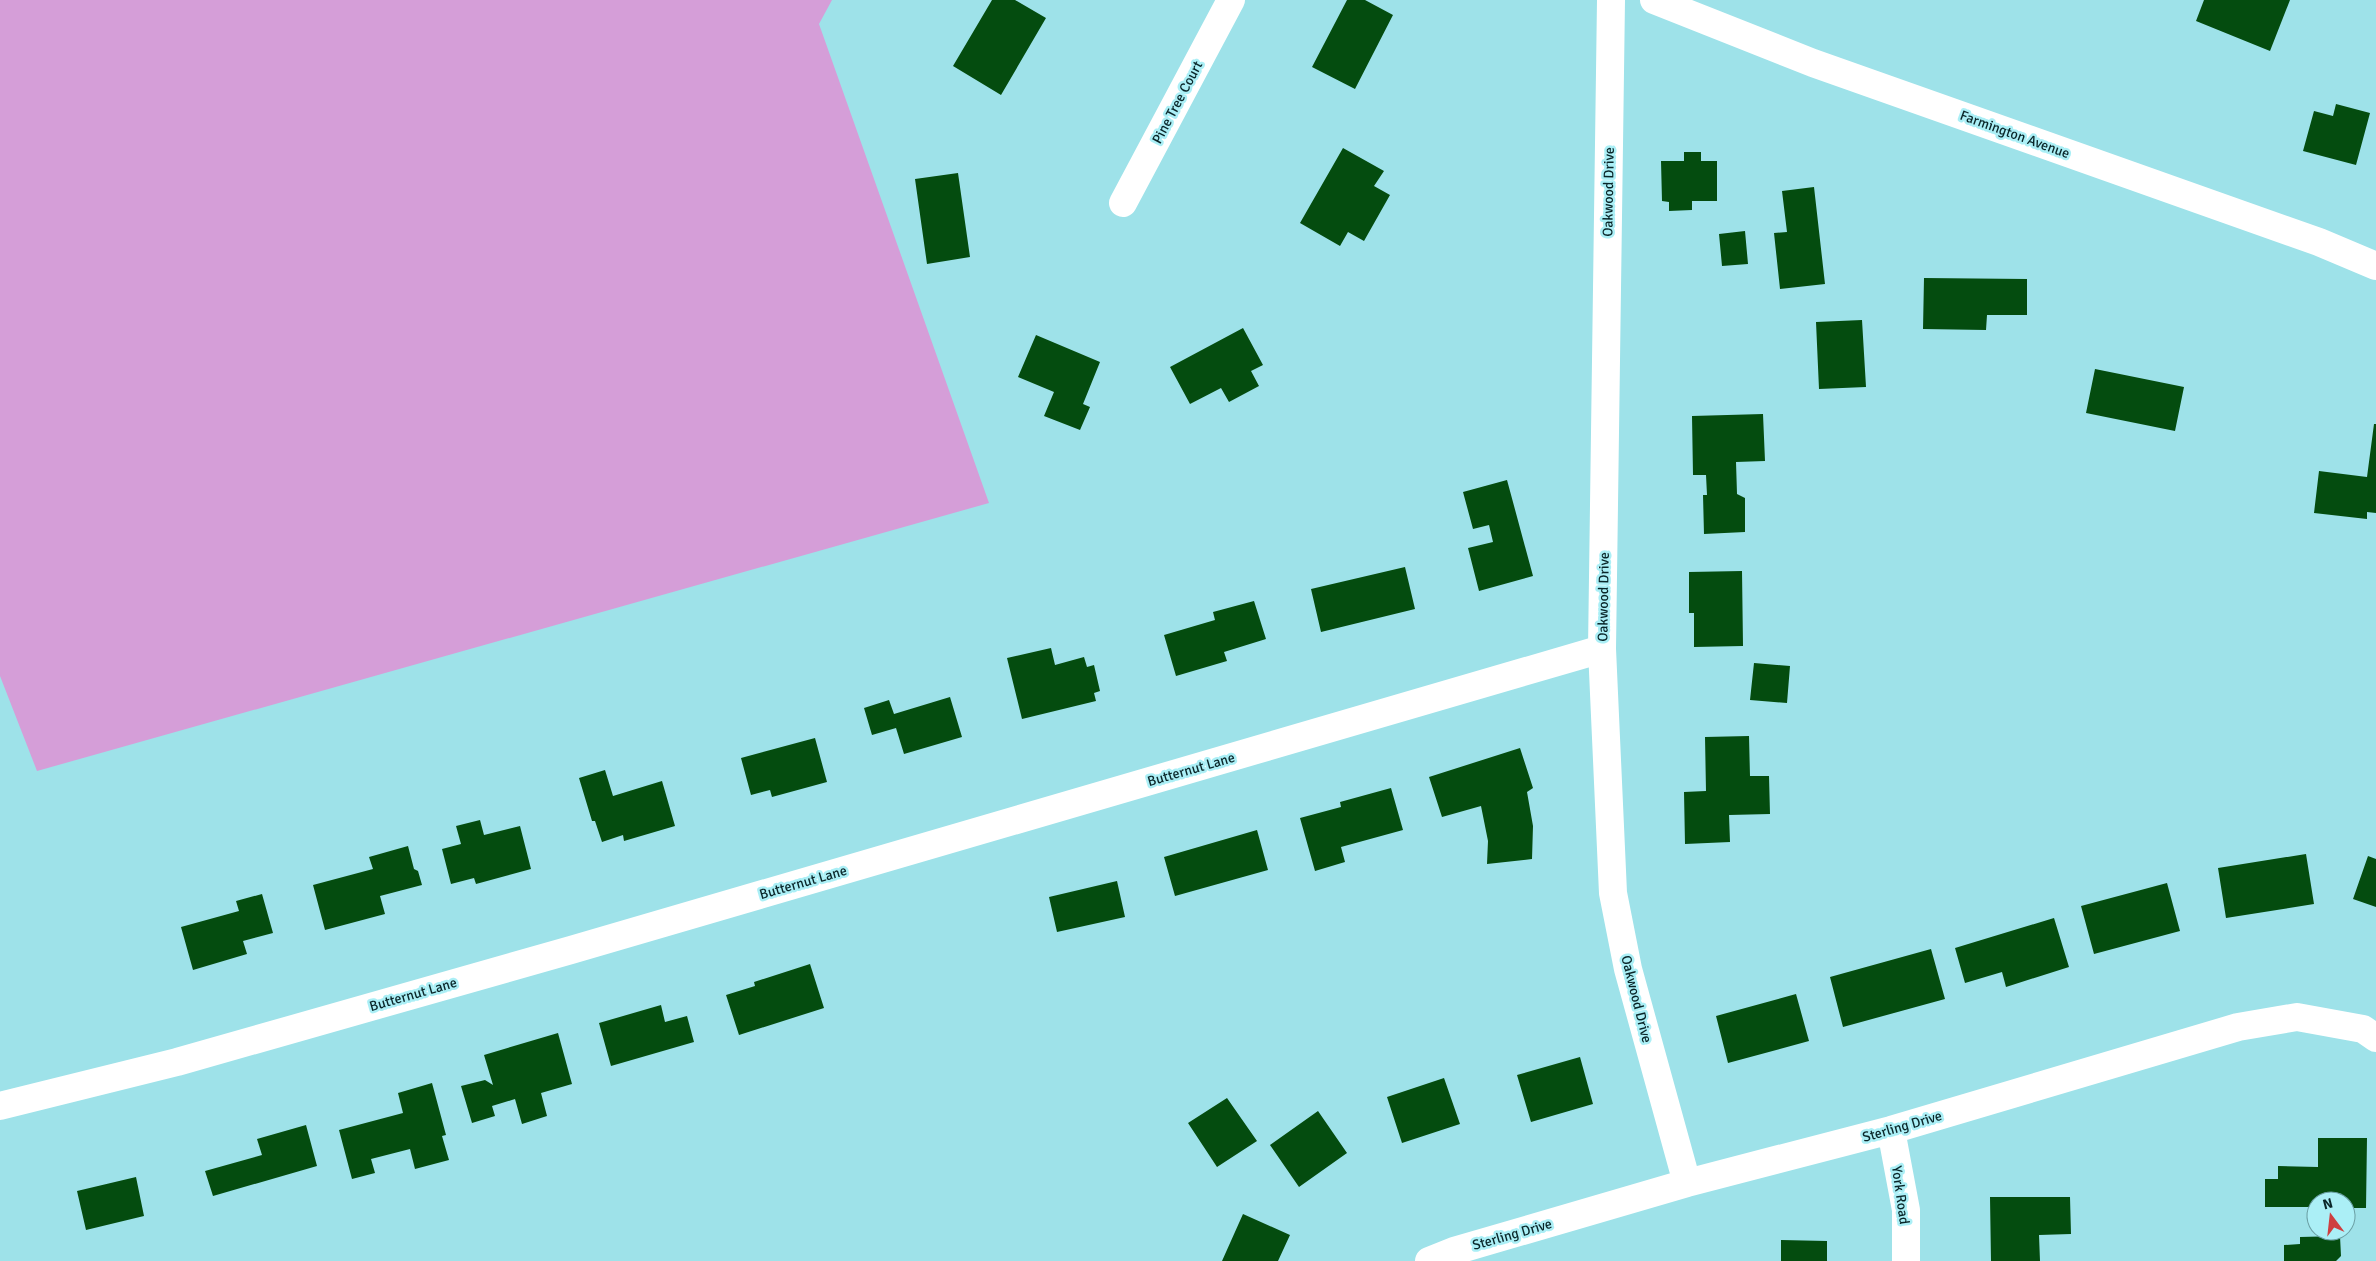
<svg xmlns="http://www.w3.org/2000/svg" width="2376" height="1261" viewBox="0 0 2376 1261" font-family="Signika,sans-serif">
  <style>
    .green { fill: #d59ed8 }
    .building { fill: #044c0f }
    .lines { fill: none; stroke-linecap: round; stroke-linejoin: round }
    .street { stroke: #fff; stroke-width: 28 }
    .secondary { stroke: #fff; stroke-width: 28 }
    .labels { text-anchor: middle; stroke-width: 5; stroke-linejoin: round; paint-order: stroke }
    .street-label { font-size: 14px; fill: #0a2629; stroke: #abeff6 }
  </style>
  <rect width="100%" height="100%" fill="#9ee2e9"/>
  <!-- green -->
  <path class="green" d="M 0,0 L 832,0 L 819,24 L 989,503 L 37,771 L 0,676 Z"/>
  <!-- building -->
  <path class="building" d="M 992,0 L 1015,0 L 1046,18 L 1001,95 L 953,66 Z
    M 1347,0 L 1365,0 L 1393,15 L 1355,89 L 1312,67 Z
    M 2204,0 L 2290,0 L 2270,51 L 2196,21 Z
    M 2336,104 L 2370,113 L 2356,165 L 2303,151 L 2314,111 L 2333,116 Z
    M 1343,148 L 1384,171 L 1374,186 L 1390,195 L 1364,241 L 1348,232 L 1340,246 L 1300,223 Z
    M 1684,152 L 1701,152 L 1701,161 L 1717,161 L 1717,201 L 1692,201 L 1692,210 L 1669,211 L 1669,202 L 1662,201 L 1661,161 L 1684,161 Z
    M 958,173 L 970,257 L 927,264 L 915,179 Z
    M 1814,187 L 1825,284 L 1780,289 L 1774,233 L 1787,232 L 1782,191 Z
    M 1745,231 L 1748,264 L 1722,266 L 1719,234 Z
    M 1924,278 L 2027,279 L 2027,315 L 1987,315 L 1986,330 L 1923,329 Z
    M 1862,320 L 1866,387 L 1819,389 L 1816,322 Z
    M 1243,328 L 1263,365 L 1251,371 L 1259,386 L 1229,402 L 1221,388 L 1190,404 L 1170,367 Z
    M 1036,335 L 1100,362 L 1083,404 L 1090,407 L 1080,430 L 1044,416 L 1054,392 L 1018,377 Z
    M 2095,369 L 2184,387 L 2175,431 L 2086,413 Z
    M 1763,414 L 1765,461 L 1736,462 L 1737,494 L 1745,498 L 1745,532 L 1704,534 L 1703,495 L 1707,495 L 1706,475 L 1693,475 L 1692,416 Z
    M 2374,424 L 2376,424 L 2376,513 L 2367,512 L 2367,519 L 2314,513 L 2319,471 L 2367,477 Z
    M 1507,480 L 1533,576 L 1479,591 L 1468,548 L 1493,542 L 1489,525 L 1473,529 L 1463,492 Z
    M 1405,567 L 1415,609 L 1321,632 L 1311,589 Z
    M 1742,571 L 1743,646 L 1694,647 L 1694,613 L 1689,613 L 1689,572 Z
    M 1254,601 L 1266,639 L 1224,652 L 1227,661 L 1176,676 L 1164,635 L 1215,620 L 1213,612 Z
    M 1051,648 L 1055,665 L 1084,657 L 1087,667 L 1094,665 L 1100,691 L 1094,693 L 1096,701 L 1022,719 L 1007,658 Z
    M 1754,663 L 1790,666 L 1787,703 L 1750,700 Z
    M 950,697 L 962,737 L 904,754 L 896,728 L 872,735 L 864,708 L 889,700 L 894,714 Z
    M 1749,736 L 1750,776 L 1769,776 L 1770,814 L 1729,815 L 1730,842 L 1685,844 L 1684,792 L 1706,791 L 1705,737 Z
    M 815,738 L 827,782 L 772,797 L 770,790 L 751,795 L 741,758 Z
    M 1520,748 L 1533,788 L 1527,792 L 1533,826 L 1532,859 L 1487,864 L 1488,841 L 1481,806 L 1442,817 L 1429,777 Z
    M 605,770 L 613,796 L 662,781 L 675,826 L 624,841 L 623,835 L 602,842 L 595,821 L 592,821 L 579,778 Z
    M 1391,788 L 1403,830 L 1341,847 L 1345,862 L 1315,871 L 1300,818 L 1341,807 L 1340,802 Z
    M 480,820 L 484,835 L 520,826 L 531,869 L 476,884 L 474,878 L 451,884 L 442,849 L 461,844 L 456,826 Z
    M 1257,830 L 1268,870 L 1175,896 L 1164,857 Z
    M 408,846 L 414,869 L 418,871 L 422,885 L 380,896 L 385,914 L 325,930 L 313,885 L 373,869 L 369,857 Z
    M 2306,854 L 2314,904 L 2226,918 L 2218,868 Z
    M 2368,856 L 2376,859 L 2376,907 L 2353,899 Z
    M 1117,881 L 1125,917 L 1057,932 L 1049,897 Z
    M 2167,883 L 2180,931 L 2094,954 L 2081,906 Z
    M 262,894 L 273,933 L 243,941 L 247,954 L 193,970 L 181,927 L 239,911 L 236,901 Z
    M 2054,918 L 2069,967 L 2006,987 L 2002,972 L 1965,983 L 1955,948 Z
    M 1931,949 L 1945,999 L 1843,1027 L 1830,977 Z
    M 810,964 L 824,1008 L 739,1035 L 726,995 L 755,986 L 754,982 Z
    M 1796,994 L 1809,1041 L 1728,1063 L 1716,1016 Z
    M 661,1005 L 665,1022 L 687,1016 L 694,1042 L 611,1066 L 599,1023 Z
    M 558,1033 L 572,1084 L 541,1093 L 547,1116 L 522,1124 L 515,1099 L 492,1106 L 495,1116 L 472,1123 L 461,1086 L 485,1080 L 493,1085 L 484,1055 Z
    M 1580,1057 L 1593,1104 L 1531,1122 L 1517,1075 Z
    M 1444,1078 L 1460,1124 L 1402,1143 L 1387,1097 Z
    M 432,1083 L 446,1135 L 442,1136 L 449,1160 L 415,1169 L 410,1149 L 371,1159 L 375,1173 L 352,1179 L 339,1130 L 403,1113 L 398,1093 Z
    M 1227,1098 L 1257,1141 L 1217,1167 L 1188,1123 Z
    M 1318,1111 L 1347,1153 L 1299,1187 L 1270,1145 Z
    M 306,1125 L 317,1166 L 213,1196 L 205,1171 L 262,1155 L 257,1139 Z
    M 2318,1138 L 2367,1138 L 2366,1208 L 2346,1208 L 2346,1201 L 2316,1201 L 2316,1207 L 2265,1207 L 2265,1179 L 2278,1179 L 2278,1166 L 2318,1167 Z
    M 136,1177 L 144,1216 L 86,1230 L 77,1191 Z
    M 1990,1197 L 2070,1197 L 2071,1234 L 2039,1235 L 2040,1261 L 1991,1261 Z
    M 1243,1214 L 1290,1235 L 1278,1261 L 1222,1261 Z
    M 2340,1236 L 2341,1256 L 2336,1261 L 2284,1261 L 2284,1245 L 2300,1244 L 2300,1237 Z
    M 1781,1240 L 1827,1241 L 1827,1261 L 1781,1261 Z"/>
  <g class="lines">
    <!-- street -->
    <path class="street" d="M 1611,0 L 1602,649 L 1613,893 L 1628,969 L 1687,1183
      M 1123,203 L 1231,0
      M 0,1106 L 177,1062 L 571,950 L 1602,649
      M 1891,1130 L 1906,1210 L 1906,1261
      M 1429,1261 L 1454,1251 L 1687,1183 L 1891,1130 L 2238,1027 L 2297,1017 L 2363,1029 L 2376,1038"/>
    <!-- secondary -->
    <path class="secondary" d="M 1654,0 L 1813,63 L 2319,242 L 2376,266"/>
  </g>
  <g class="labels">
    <!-- street labels -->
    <g class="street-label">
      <text transform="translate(1177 102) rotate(-62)" y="5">Pine Tree Court</text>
      <text transform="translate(2015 134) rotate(20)" y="5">Farmington Avenue</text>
      <text transform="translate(1608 192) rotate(-89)" y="5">Oakwood Drive</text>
      <text transform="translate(1603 597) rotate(-89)" y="5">Oakwood Drive</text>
      <text transform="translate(1191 769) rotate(-16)" y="5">Butternut Lane</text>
      <text transform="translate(803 882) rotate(-16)" y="5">Butternut Lane</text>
      <text transform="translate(413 994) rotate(-16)" y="5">Butternut Lane</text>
      <text transform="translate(1637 999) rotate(76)" y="5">Oakwood Drive</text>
      <text transform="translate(1902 1126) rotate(-16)" y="5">Sterling Drive</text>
      <text transform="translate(1901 1195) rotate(82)" y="5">York Road</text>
      <text transform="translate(1512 1234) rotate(-16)" y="5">Sterling Drive</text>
    </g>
  </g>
  <!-- north arrow -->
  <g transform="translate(2331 1216) rotate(345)"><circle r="24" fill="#abeff6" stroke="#6b9fa4"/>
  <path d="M0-4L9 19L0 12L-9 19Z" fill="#ce3f40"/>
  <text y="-8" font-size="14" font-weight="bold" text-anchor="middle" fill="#0a2629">N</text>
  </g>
</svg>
